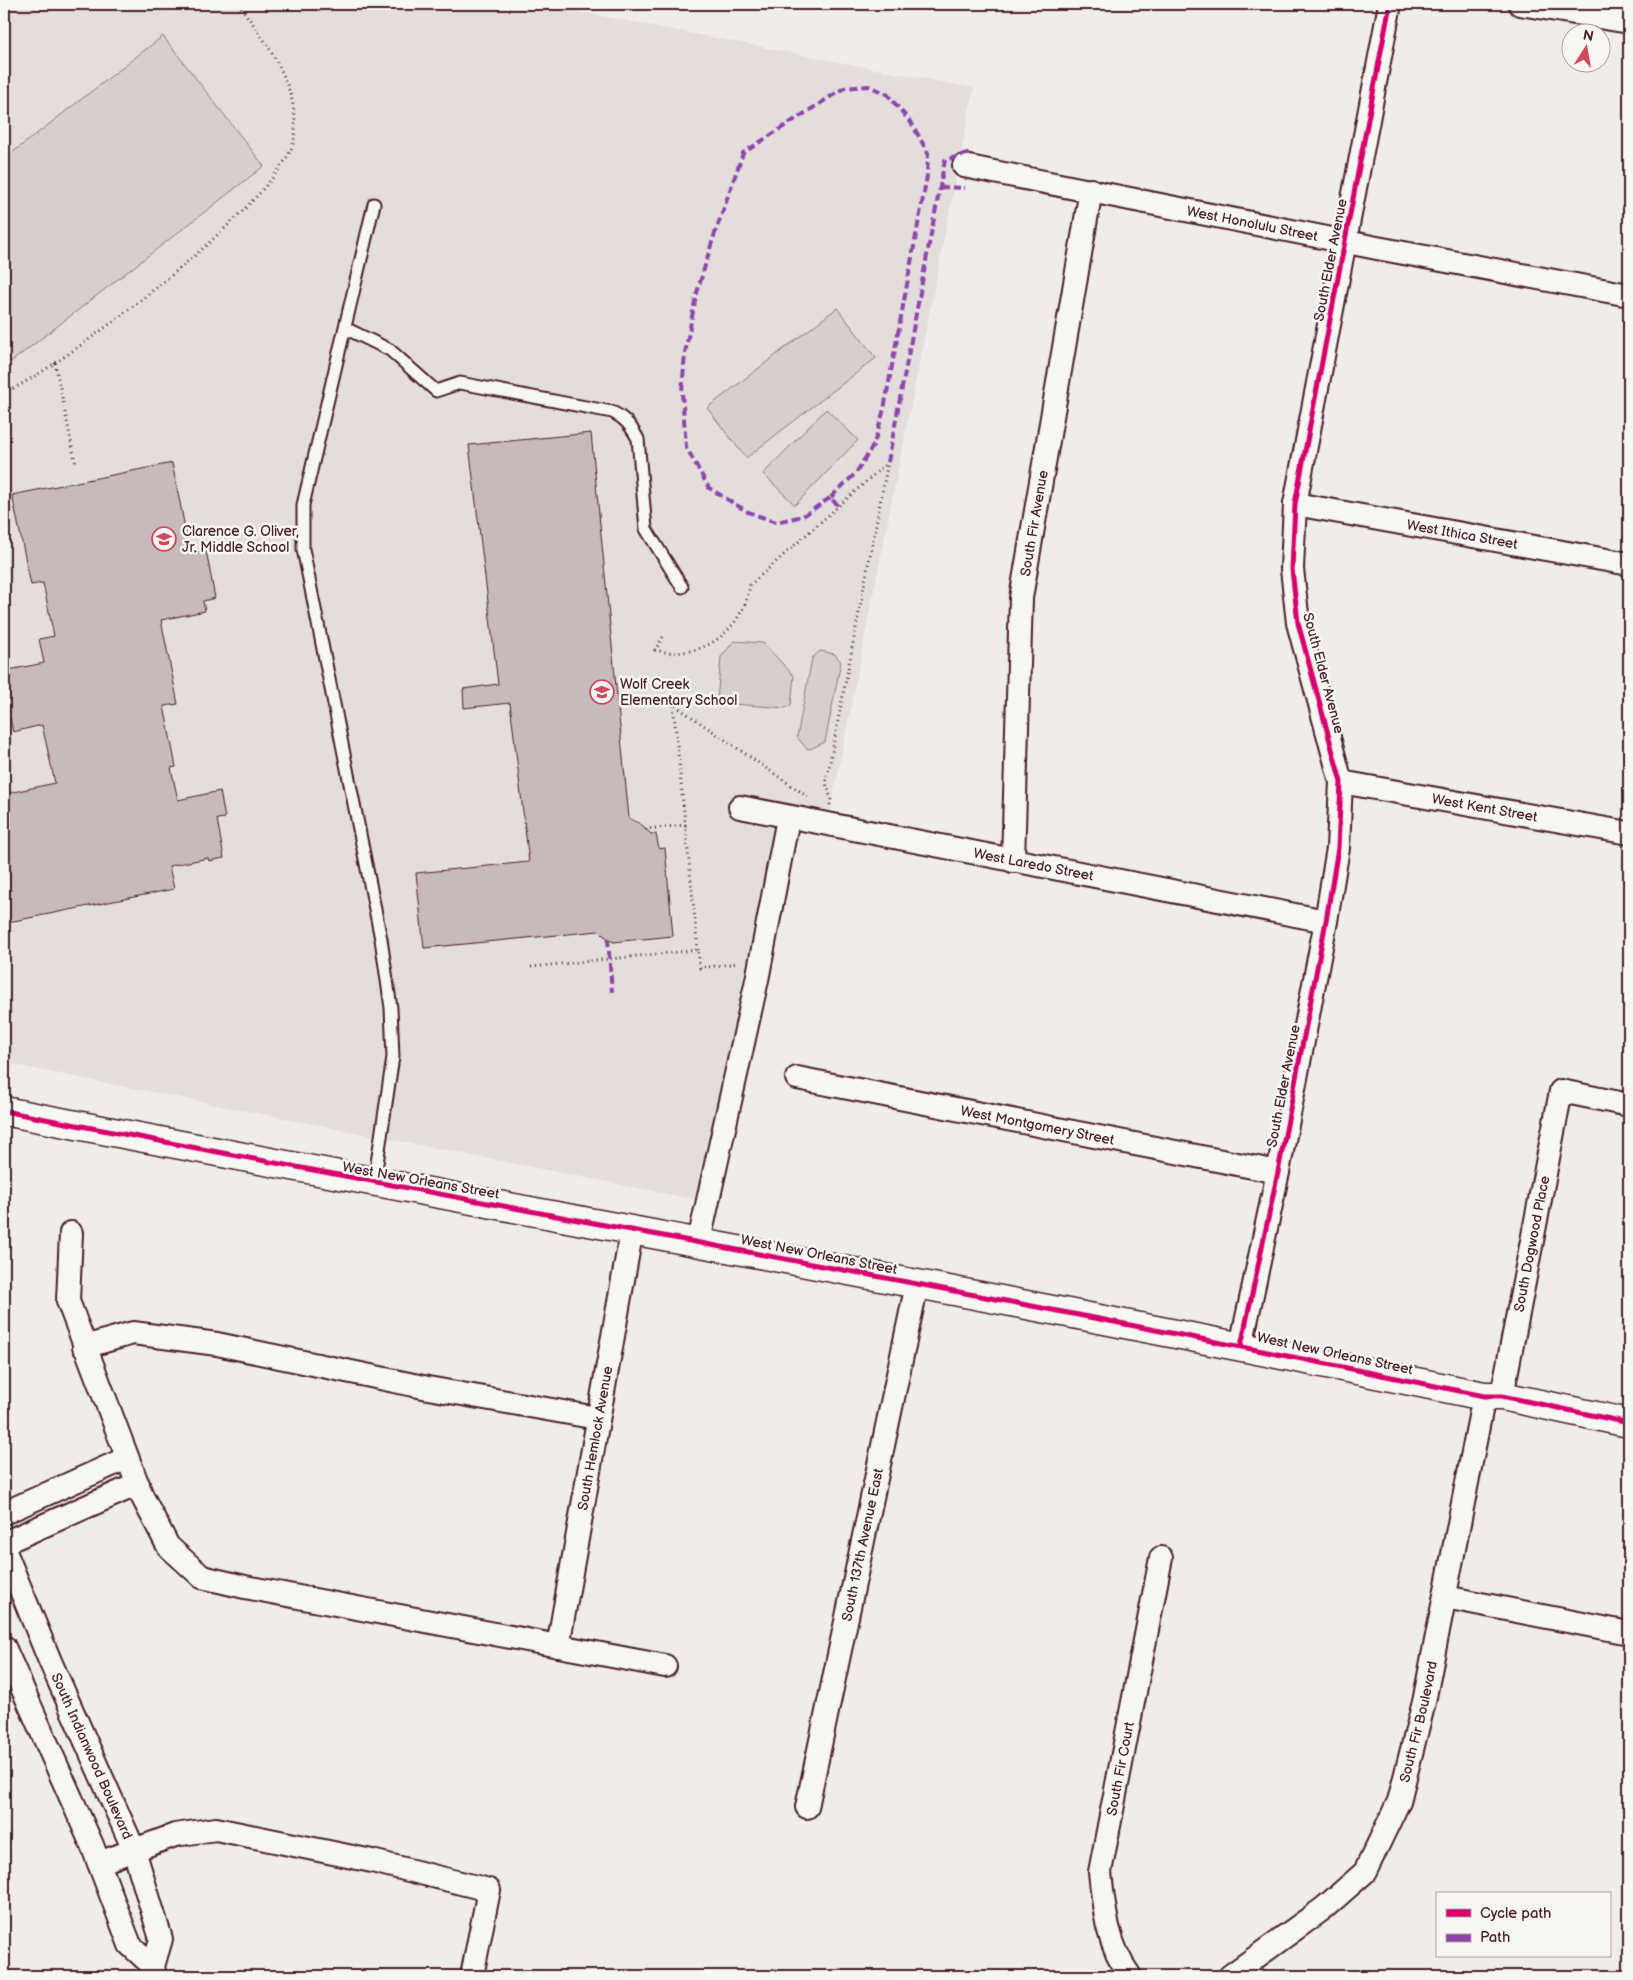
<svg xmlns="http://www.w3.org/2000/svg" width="1633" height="1980" viewBox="0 0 1633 1980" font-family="'Balsamiq Sans',sans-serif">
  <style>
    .built { fill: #e3dedc }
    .green { fill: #d7cfce; stroke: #90777c }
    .building { fill: #c6babb; stroke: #4a1f2b }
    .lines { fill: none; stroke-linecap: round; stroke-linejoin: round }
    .lane-casing { stroke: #4a1f2b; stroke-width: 15 }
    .street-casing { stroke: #4a1f2b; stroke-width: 26 }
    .secondary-casing { stroke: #4a1f2b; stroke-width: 31 }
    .path { stroke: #4a1f2b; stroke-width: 3; stroke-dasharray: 1 4; stroke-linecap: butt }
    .lane { stroke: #f6f6f2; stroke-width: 11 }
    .street { stroke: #f6f6f2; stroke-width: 22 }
    .secondary { stroke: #f6f6f2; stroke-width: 28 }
    .quiet { stroke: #8e44ad; stroke-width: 4; stroke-dasharray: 8 4; stroke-linecap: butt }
    .cycleway-casing { stroke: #f6f6f2; stroke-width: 8 }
    .cycleway { stroke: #d6006c; stroke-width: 5 }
    .labels { text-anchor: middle; stroke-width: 5; stroke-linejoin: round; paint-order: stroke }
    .street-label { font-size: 14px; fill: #4a1f2b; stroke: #f6f6f2 }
    .poi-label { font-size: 14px; fill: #4a1f2b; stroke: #f6f6f2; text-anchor: start }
  </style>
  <rect width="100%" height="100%" fill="#efedea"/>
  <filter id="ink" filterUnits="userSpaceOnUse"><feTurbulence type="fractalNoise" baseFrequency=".02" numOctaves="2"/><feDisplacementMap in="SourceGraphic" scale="10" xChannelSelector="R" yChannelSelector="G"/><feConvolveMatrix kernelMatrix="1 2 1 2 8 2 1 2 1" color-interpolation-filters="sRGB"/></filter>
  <g filter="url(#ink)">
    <!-- built -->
    <path class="built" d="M 4,4 L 539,4 L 974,88 L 830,812 L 779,803 L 698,1200 L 4,1063 Z"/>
    <!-- green -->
    <path class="green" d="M 163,36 L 264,166 L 11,362 L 4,353 L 4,159 Z
      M 837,308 L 876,358 L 746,458 L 707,408 Z
      M 826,409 L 858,440 L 795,505 L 763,474 Z
      M 734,641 L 763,643 L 794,676 L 791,705 L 786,708 L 719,703 L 717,700 L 721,657 Z
      M 820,651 L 835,654 L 841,662 L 825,742 L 810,749 L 806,748 L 797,737 L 812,658 Z"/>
    <!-- building -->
    <path class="building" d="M 591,433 L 629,818 L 642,825 L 651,834 L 656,834 L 659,849 L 665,848 L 673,936 L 613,942 L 603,935 L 599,931 L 424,948 L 416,873 L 529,862 L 510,703 L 464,708 L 463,689 L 498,684 L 469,445 Z
      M 172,463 L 190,553 L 206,550 L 215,598 L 203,601 L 205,611 L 161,620 L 178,704 L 164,706 L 176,767 L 171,768 L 178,800 L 220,791 L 225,818 L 217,819 L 224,858 L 209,861 L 208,858 L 169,866 L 174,889 L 4,923 L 4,794 L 55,783 L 42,725 L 13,732 L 10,718 L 4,719 L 4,671 L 44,663 L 39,639 L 54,636 L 43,583 L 31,585 L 12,495 Z"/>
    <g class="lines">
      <!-- lane casing -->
      <g class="lane-casing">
        <path id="lane" d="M 374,204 L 303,505 L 303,549 L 381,939 L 391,1008 L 393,1057 L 374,1183
          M 345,328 L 390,350 L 436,391 L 460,383 L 612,412 C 625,418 631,426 638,439 L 646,529 L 682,587"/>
      </g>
      <!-- street casing -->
      <g class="street-casing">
        <g id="street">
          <path d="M 1520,4 L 1629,22"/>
          <path id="s1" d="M 964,166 L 1377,248 L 1629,295"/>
          <path id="s2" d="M 1295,504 L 1629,564"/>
          <path id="s3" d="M 1341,782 L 1629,833"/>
          <path id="s4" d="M 740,807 L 1326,921"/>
          <path id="s5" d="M 1013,861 L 1021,598 L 1091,190"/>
          <path id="s6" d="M 797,1078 L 1278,1172"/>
          <path d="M 71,1233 L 68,1301 L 142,1496 L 168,1546 L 202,1577 L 245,1587 L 665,1666"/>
          <path d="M 699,1241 L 757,980 L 788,818"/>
          <path d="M 1241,1346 L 1278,1172 L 1326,921 L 1338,848 L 1341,782 L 1298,623 L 1292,569 L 1295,504 L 1390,4"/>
          <path d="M 84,1347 L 133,1333 L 217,1344 L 428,1388 L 597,1418"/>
          <path id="s7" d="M 1502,1396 L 1561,1091 L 1629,1105"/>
          <path d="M 4,1513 L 127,1458"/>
          <path d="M 4,1543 L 138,1484"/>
          <path id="s8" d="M 4,1549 L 50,1661 L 134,1850 L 161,1939 L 153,1966 L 155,1976"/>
          <path d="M 1445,1597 L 1629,1633"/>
          <path id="s9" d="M 558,1646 L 632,1229"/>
          <path d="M 4,1647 L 92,1845 L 130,1945 L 153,1966"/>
          <path id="s10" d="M 807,1807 L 917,1284"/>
          <path d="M 99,1863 L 175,1835 L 216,1829 L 372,1861 L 489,1890 L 472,1976"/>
          <path id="s11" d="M 1130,1976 C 1107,1945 1104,1909 1100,1872 L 1161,1558"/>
          <path id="s12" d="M 1230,1976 L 1324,1908 L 1365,1872 L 1399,1801 L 1424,1702 L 1484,1396"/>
        </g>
      </g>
      <!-- secondary casing -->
      <g class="secondary-casing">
        <path id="secondary" d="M 4,1111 C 497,1207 992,1294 1484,1396 L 1502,1396 L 1629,1423"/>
      </g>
      <!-- path -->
      <path class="path" d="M 55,363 L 76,465
        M 4,393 C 62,368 283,199 294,140 C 302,91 266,40 238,4
        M 663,637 L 655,650 C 701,662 743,631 750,585 L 888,462
        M 830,805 L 831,799 L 826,783 L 888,462
        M 645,829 L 686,825
        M 698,950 L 673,704 L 811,799
        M 531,967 L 698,950 L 700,968 L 738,963"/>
      <!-- lane -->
      <use href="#lane" class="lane"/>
      <!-- street -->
      <use href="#street" class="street"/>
      <!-- secondary -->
      <use href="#secondary" class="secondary"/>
      <!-- quiet -->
      <path class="quiet" d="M 940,187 L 965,188
        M 888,462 L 945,160 L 971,153
        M 830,498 L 803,516 L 776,522 L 748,512 L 709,488 L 686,447 L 682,392 L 685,353 L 696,296 L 712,242 L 743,153 L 844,88 L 869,86 L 887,94 L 912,124 L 928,153 L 927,176 L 884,409 L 874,444 L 856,473 L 830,498 L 839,506
        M 608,939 L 612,992"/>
      <!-- cycleway casing -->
      <g class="cycleway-casing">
        <path id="cycleway" d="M 4,1111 C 497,1207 992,1294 1484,1396 L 1502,1396 L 1629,1423
          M 1241,1346 L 1278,1172 L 1326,921 L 1338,848 L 1341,782 L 1298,623 L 1292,569 L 1295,504 L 1390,4"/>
      </g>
      <!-- cycleway -->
      <use href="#cycleway" class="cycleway"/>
    </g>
  </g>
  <!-- icons -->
  <defs>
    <g id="school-ring" transform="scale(1.25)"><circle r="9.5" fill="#f6f6f2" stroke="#d1495b" stroke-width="1.5"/><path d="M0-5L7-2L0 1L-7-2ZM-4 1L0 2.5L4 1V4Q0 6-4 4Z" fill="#d1495b"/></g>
  </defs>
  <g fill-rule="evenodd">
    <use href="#school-ring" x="164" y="539"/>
    <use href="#school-ring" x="602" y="692"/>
  </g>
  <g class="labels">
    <!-- street labels -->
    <g class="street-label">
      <text dy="5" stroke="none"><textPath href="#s1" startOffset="294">West Honolulu Street</textPath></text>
      <text transform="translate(1330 260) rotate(-79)" y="5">South Elder Avenue</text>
      <text dy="5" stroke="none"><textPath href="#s5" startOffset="339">South Fir Avenue</textPath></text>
      <text dy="5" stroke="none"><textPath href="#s2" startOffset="170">West Ithica Street</textPath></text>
      <text transform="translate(1324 673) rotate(75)" y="5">South Elder Avenue</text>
      <text dy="5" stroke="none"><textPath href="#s3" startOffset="146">West Kent Street</textPath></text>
      <text dy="5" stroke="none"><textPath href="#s4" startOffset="299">West Laredo Street</textPath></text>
      <text transform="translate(1283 1086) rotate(-79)" y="5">South Elder Avenue</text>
      <text dy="5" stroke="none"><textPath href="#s6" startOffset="245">West Montgomery Street</textPath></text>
      <text transform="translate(421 1180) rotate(10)" y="5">West New Orleans Street</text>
      <text dy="5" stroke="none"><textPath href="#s7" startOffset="155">South Dogwood Place</textPath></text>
      <text transform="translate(819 1254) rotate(11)" y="5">West New Orleans Street</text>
      <text transform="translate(1335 1353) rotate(12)" y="5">West New Orleans Street</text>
      <text dy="5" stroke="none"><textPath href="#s9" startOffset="211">South Hemlock Avenue</textPath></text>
      <text dy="5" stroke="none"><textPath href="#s10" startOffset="268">South 137th Avenue East</textPath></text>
      <text dy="5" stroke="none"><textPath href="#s12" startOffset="331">South Fir Boulevard</textPath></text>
      <text dy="5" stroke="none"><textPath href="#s8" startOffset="225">South Indianwood Boulevard</textPath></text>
      <text dy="5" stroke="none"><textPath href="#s11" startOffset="215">South Fir Court</textPath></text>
    </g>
    <!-- poi labels -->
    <g class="poi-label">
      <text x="182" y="536">Clarence G. Oliver,<tspan x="182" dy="16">Jr. Middle School</tspan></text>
      <text x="620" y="689">Wolf Creek<tspan x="620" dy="16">Elementary School</tspan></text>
    </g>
  </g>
  <!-- margin -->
  <rect width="1633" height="1980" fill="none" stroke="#f6f6f2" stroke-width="20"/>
  <rect x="10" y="10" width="1613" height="1960" fill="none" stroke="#4a1f2b" stroke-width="2" filter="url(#ink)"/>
  <!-- legend -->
  <rect x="1436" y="1892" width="175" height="65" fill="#f6f6f2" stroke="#b1a0a2"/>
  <rect x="1446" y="1909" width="25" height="8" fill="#d6006c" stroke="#b1a0a2"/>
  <text x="1480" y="1918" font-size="15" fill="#4a1f2b">Cycle path</text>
  <rect x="1446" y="1934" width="25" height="8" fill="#8e44ad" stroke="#b1a0a2"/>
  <text x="1480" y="1942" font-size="15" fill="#4a1f2b">Path</text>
  <!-- north arrow -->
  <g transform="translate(1586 48) rotate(11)"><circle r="24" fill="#f6f6f2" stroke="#b1a0a2"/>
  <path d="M0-4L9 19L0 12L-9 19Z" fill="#d1495b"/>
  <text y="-8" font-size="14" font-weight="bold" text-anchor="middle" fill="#4a1f2b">N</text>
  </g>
</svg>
